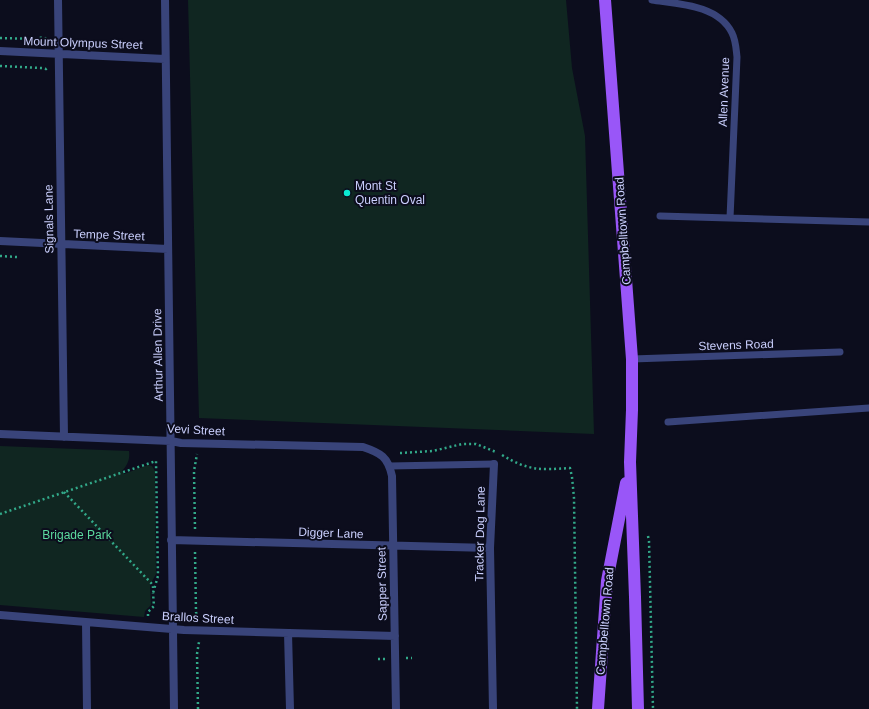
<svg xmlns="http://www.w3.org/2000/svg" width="869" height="709" viewBox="0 0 869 709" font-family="Helvetica,sans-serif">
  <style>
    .green { fill: #102621 }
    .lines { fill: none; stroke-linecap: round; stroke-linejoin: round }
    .path { stroke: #32a989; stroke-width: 2.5; stroke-dasharray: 2 3; stroke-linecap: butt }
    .lane { stroke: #39447a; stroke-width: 7 }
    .street { stroke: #39447a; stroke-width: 8 }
    .primary { stroke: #9956f8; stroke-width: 12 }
    .poi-dot { fill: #0aead1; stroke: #0c0d1d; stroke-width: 1.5 }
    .labels { text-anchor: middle; stroke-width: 4; stroke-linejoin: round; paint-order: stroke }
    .street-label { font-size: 12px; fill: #cacffd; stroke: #0c0d1d }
    .poi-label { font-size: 12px; fill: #cacffd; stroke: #0c0d1d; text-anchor: start }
    .park-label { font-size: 12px; fill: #5bd99e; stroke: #0c0d1d }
  </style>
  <rect width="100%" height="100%" fill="#0c0d1d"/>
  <!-- green -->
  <path class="green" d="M 188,0 L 566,0 L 572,68 L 585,136 L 594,434 L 199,418 Z
    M 0,446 L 129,451 C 130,459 128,464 122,471 L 124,474 L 148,465 L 152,466 L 155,471 L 156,574 L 150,585 L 151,605 L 145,611 L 144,617 L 0,605 Z"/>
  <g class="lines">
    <!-- path -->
    <path class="path" d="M 0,38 L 36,39 L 44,37 L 46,39
      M 0,66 L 42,68 L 46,69 L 47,68
      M 0,256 L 17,257
      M 400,453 L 433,451 L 462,444 L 476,444 L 496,452
      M 502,455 C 529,471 540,470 570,468 L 572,477 L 574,498 L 577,709
      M 64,492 L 153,585 L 153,588
      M 0,514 L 156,461 L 158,576 L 153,593
      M 195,529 L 194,471 L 197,454
      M 648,536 L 649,541 L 653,709
      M 195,552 L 196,612 L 198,621
      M 148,616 L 148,612 L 154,606 L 153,593
      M 406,658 L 412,658
      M 378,659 L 385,659
      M 198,709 L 197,654 L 199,642"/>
    <!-- lane -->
    <path class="lane" d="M 652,0 C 679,4 718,5 732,33 C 736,41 736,49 737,57 L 730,218
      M 660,216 L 869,222
      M 632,359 L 840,352
      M 668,422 L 869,408
      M 390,466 L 494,464"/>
    <!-- street -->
    <path class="street" d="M 58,0 L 64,437
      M 165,0 L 174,709
      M 0,51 L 165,59
      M 0,241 L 168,249
      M 0,434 L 171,441 L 181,443 L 363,447 C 381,453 388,457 392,476 L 396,709
      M 171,540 L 490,548
      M 0,615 L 184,630 L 395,636
      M 86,623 L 87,709
      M 288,633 L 290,709
      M 493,709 L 490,548 L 494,464"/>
    <!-- primary -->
    <path class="primary" d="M 605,0 L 632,359 L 632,410 L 630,462 L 635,597 L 638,709
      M 598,709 L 607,581 L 626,483"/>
  </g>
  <!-- markers -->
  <circle class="poi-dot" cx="347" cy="193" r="4"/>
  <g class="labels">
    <!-- street labels -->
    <g class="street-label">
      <text transform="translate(83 43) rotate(2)" y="4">Mount Olympus Street</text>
      <text transform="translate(724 92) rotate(-88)" y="4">Allen Avenue</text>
      <text transform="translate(49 219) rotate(-91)" y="4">Signals Lane</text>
      <text transform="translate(623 231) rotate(-94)" y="4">Campbelltown Road</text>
      <text transform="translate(109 235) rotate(2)" y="4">Tempe Street</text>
      <text transform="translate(736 345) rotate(-2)" y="4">Stevens Road</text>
      <text transform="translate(158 355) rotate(-91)" y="4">Arthur Allen Drive</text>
      <text transform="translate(196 430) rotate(3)" y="4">Vevi Street</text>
      <text transform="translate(331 533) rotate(2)" y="4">Digger Lane</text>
      <text transform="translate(480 534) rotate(-89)" y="4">Tracker Dog Lane</text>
      <text transform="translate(382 584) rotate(-91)" y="4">Sapper Street</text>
      <text transform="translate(198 618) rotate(3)" y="4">Brallos Street</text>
      <text transform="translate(605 621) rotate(-85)" y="4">Campbelltown Road</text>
    </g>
    <!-- poi labels -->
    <g class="poi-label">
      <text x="355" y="190">Mont St<tspan x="355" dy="14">Quentin Oval</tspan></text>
    </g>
    <!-- park labels -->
    <g class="park-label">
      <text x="77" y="539">Brigade Park</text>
    </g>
  </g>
</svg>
